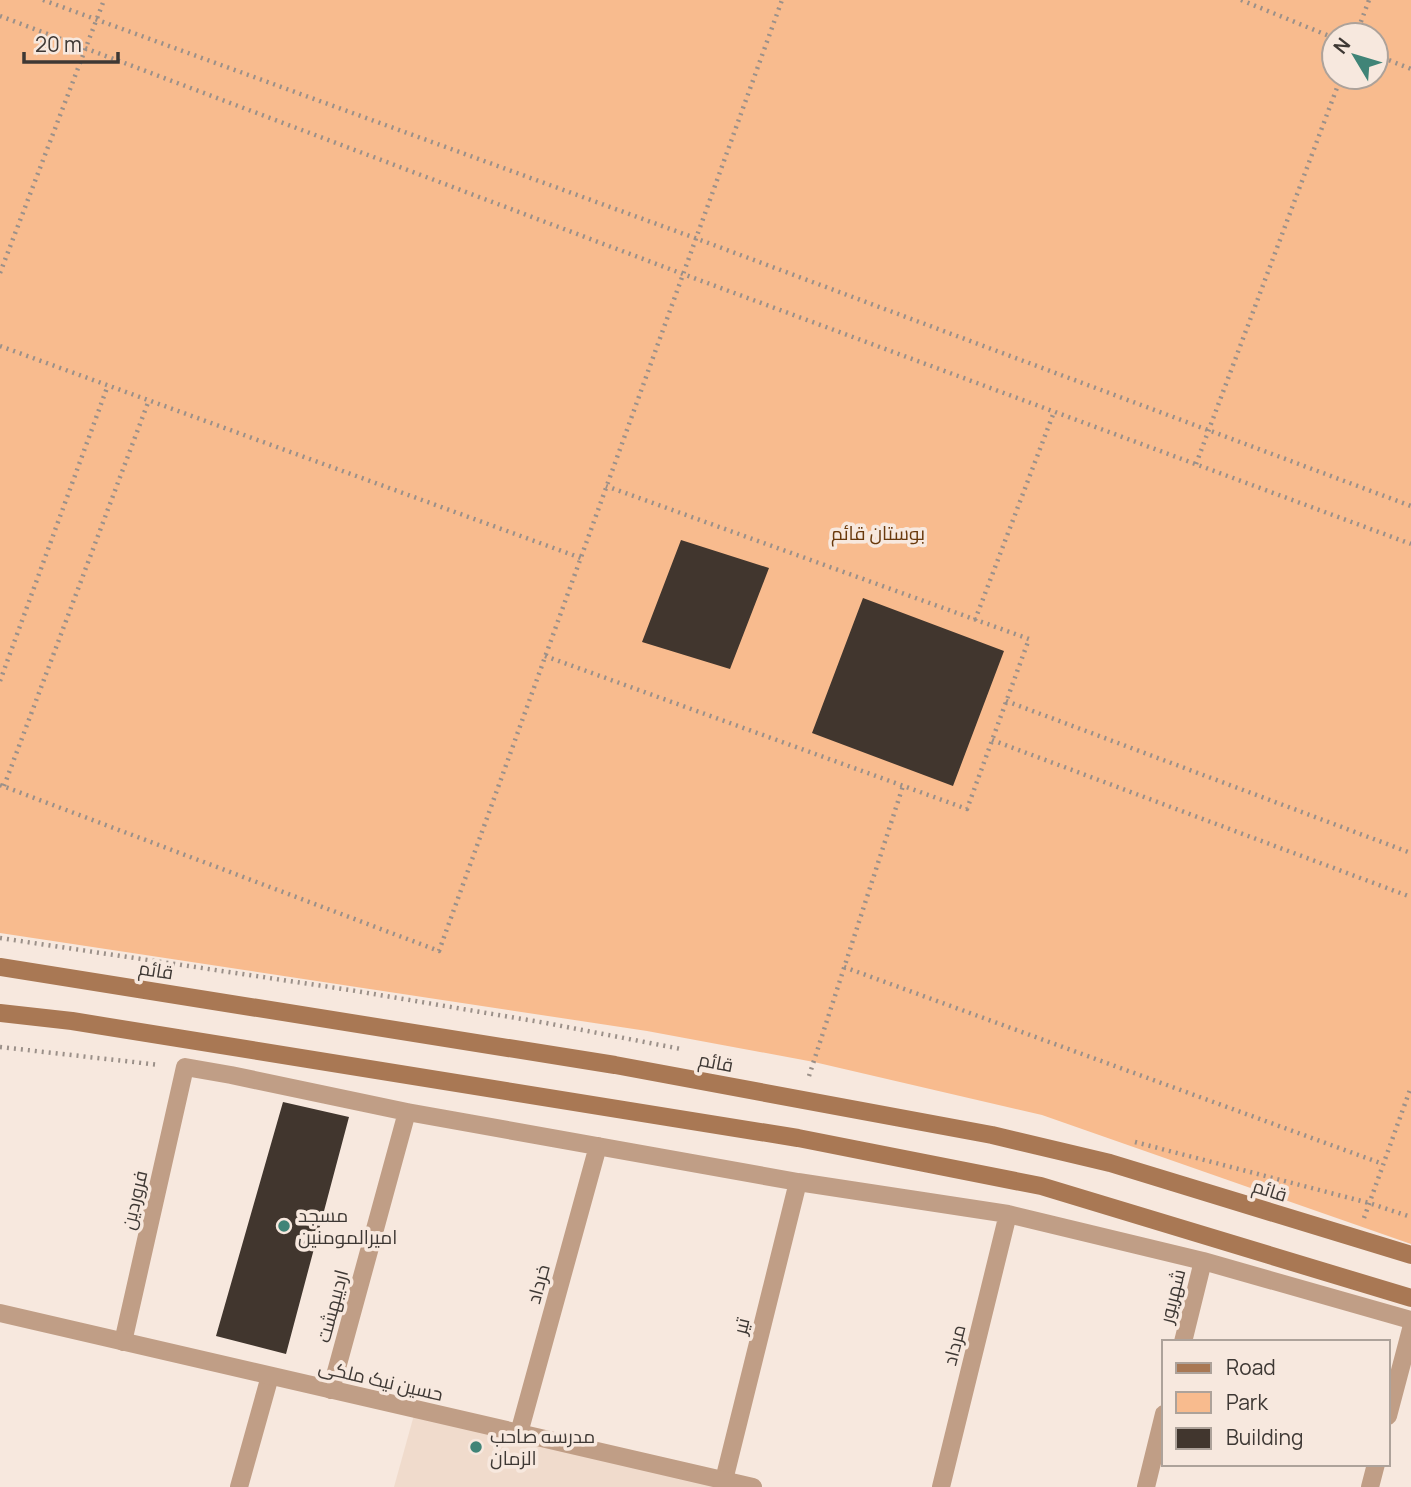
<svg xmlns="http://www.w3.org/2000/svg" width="1411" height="1487" viewBox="0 0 1411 1487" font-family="Manrope,Cairo,sans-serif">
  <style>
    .built { fill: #f0dbcc }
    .green { fill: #f8bb8e; fill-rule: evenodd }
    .building { fill: #41362e }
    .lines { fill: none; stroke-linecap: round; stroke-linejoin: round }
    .path { stroke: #9b9089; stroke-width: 4.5; stroke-dasharray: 2 5; stroke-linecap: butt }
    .minor { stroke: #c09e86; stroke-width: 18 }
    .tertiary { stroke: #c09e86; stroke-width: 18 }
    .secondary { stroke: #a97854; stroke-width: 18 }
    .poi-dot { fill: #408477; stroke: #f7e8de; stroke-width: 2.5 }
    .labels { text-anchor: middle; stroke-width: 7; stroke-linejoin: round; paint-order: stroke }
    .park-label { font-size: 19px; fill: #69390c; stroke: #f7e8de }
    .street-label { font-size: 19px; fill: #3e3834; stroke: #f7e8de }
    .poi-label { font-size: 19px; fill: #3e3834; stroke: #f7e8de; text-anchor: start }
  </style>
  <rect width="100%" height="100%" fill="#f7e8de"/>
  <!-- built -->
  <path class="built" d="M 414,1415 L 716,1487 L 394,1487 Z"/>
  <!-- green -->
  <path class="green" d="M 0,0 L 1411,0 L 1411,1244 L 1042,1115 L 814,1062 L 647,1031 L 0,933 ZM 1334,35 L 1376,35 L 1376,77 L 1334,77 Z"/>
  <!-- building -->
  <path class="building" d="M 681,540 L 769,568 L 730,669 L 642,642 Z
    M 863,598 L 1004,651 L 953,786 L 812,733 Z
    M 283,1102 L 349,1117 L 286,1354 L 216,1336 Z"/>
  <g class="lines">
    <!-- path -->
    <path class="path" d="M 43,0 L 695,238 L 1411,506
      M 1241,0 L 1334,38
      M 0,16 L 683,274 L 1411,544
      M 1356,35 L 1369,0
      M 1376,55 L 1411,69
      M 0,273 L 104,0
      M 0,346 L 581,558
      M 1196,464 L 1341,77
      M 975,620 L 1054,412
      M 545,656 L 967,809 L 1029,639 L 606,486
      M 0,681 L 108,385
      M 1006,701 L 1411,853
      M 992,740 L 1411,897
      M 0,785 L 439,951 L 782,0
      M 4,786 L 149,400
      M 0,938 L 350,990 L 546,1023 L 681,1049
      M 844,967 L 1383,1164
      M 0,1047 L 160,1065
      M 809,1076 L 903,786
      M 1135,1142 L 1369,1203 L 1411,1217
      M 1364,1218 L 1411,1087"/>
    <!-- minor -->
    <path class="minor" d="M 123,1342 L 185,1067 L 231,1075 L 407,1112 L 798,1182 L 1008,1214 L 1203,1261 L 1411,1320
      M 1183,1342 L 1203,1261
      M 331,1390 L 407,1112
      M 1388,1416 L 1411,1329
      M 519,1433 L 598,1146
      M 724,1480 L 798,1182
      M 239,1487 L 270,1376
      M 941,1487 L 1008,1214
      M 1146,1487 L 1164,1414
      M 1370,1487 L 1376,1464"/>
    <!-- tertiary -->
    <path class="tertiary" d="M 0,1313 L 753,1487"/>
    <!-- secondary -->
    <path class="secondary" d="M 0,967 L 615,1065 L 992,1135 L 1110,1163 L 1411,1255
      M 0,1013 L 72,1021 L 798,1138 L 1041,1186 L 1411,1298"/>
  </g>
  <!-- markers -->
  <g class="poi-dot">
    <circle cx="284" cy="1226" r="7"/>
    <circle cx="476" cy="1447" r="7"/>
  </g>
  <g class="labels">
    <!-- park labels -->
    <g class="park-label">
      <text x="878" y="540">بوستان قائم</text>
    </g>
    <!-- street labels -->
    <g class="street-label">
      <text transform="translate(156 970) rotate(9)" y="7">قائم</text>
      <text transform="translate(716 1062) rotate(11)" y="7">قائم</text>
      <text transform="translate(1270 1190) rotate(17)" y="7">قائم</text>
      <text transform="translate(134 1200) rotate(-77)" y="7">فروردین</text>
      <text transform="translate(538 1284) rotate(-75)" y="7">خرداد</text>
      <text transform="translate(1172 1296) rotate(-76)" y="7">شهریور</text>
      <text transform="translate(332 1306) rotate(-75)" y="7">اردیبهشت</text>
      <text transform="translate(741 1326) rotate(-76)" y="7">تیر</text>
      <text transform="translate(954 1345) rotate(-76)" y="7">مرداد</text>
      <text transform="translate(381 1380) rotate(13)" y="7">حسین نیک ملکی</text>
    </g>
    <!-- poi labels -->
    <g class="poi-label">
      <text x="298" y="1222">مسجد<tspan x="298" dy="22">امیرالمومنین</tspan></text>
      <text x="490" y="1443">مدرسه صاحب<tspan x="490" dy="22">الزمان</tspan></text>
    </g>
  </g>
  <!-- legend -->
  <rect x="1162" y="1340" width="228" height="126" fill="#f7e8de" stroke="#ada29a" stroke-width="2"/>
  <rect x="1176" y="1363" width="35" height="10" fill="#a97854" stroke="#ada29a" stroke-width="2"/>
  <text x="1226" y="1375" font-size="21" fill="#3e3834">Road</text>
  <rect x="1176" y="1392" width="35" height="21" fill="#f8bb8e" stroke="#ada29a" stroke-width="2"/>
  <text x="1226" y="1410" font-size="21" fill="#3e3834">Park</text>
  <rect x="1176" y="1428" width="35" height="21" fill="#41362e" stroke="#ada29a" stroke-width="2"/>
  <text x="1226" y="1445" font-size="21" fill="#3e3834">Building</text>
  <!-- north arrow -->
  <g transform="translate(1355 56) rotate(308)"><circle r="33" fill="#f7e8de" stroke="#ada29a" stroke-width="2"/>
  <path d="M0-5L12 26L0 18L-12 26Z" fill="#408477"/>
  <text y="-10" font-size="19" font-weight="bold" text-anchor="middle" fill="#3e3834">N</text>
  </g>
  <!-- scale -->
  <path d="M24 52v10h94v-10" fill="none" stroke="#3e3834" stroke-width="3.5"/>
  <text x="35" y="52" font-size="21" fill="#3e3834" stroke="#f7e8de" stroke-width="5" paint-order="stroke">20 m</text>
</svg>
